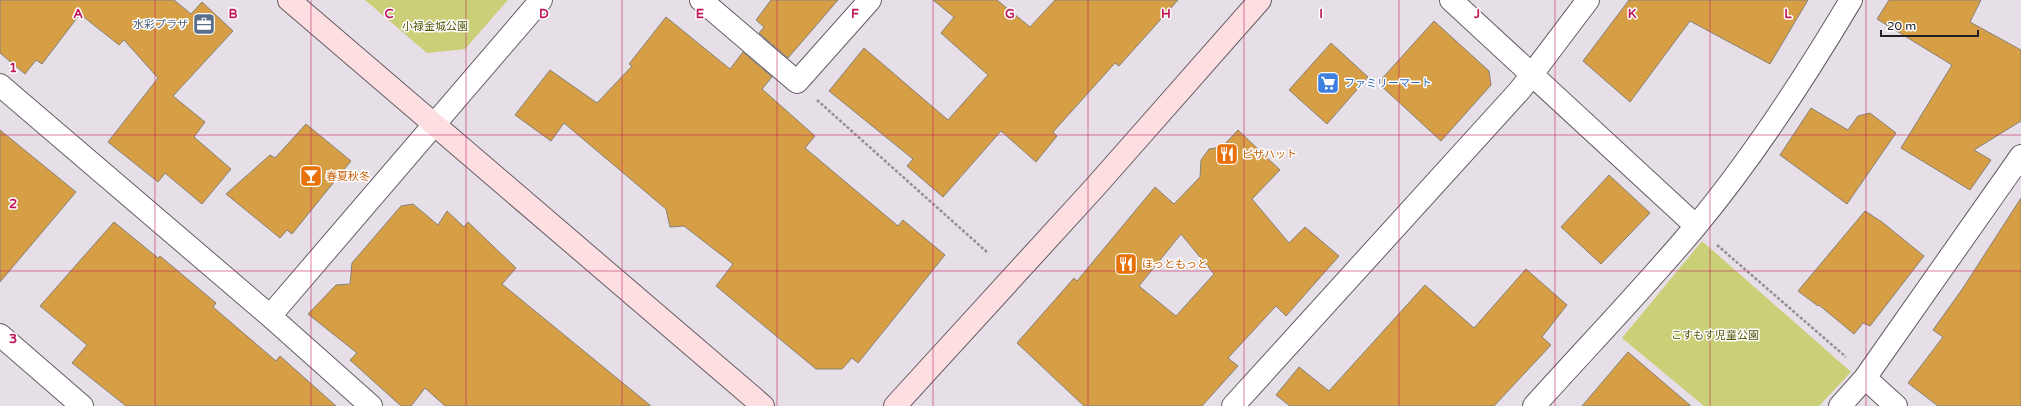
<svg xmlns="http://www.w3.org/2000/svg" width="2021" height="406" viewBox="0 0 2021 406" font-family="'Varela Round','Noto Sans JP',sans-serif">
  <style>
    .green { fill: #cacf78 }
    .building { fill: #d69f45; stroke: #878178; fill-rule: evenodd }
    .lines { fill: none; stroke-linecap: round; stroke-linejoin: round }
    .street-casing { stroke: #635c63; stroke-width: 24 }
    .secondary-casing { stroke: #635c63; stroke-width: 24 }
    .path { stroke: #948e94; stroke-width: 2.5; stroke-dasharray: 3 2; stroke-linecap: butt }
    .street { stroke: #fff; stroke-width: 22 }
    .secondary { stroke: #fddfe2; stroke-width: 22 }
    .grid { fill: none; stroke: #c2185b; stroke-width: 1; stroke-opacity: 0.55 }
    .labels { text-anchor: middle; stroke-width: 3; stroke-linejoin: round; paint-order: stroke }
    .service-label { font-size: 11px; fill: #4e5e75; stroke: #fff; text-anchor: end }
    .park-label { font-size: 11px; fill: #555709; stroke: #fff }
    .shop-label { font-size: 11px; fill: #366cbe; stroke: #fff; text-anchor: start }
    .food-label { font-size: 11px; fill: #c56008; stroke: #fff; text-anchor: start }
    .grid-label { font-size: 13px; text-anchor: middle; font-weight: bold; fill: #c2185b; stroke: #fff; stroke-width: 3; stroke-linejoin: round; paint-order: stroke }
  </style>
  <rect width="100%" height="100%" fill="#e7dfe7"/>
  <!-- green -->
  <path class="green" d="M 365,0 L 508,0 L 465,49 L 427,53 Z
    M 1702,241 L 1851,372 L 1819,406 L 1704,406 L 1622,338 Z"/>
  <!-- building -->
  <path class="building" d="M 0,0 L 174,0 L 191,14 L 202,2 L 233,31 L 173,96 L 205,122 L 194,137 L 231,169 L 202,204 L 165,173 L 158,182 L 108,142 L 158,78 L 124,40 L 119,45 L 80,14 L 42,64 L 36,60 L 25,74 L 0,53 Z
    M 771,0 L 838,0 L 788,58 L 759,33 L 764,27 L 756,20 Z
    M 933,0 L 997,0 L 1030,27 L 1055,0 L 1178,0 L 1119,66 L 1115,63 L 1053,132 L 1057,136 L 1036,162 L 1001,131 L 943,197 L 907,166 L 913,159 L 829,91 L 864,48 L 948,120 L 988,75 L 941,33 L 954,17 Z
    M 1629,0 L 1808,0 L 1770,64 L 1690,21 L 1630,102 L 1583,61 Z
    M 1889,0 L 1981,0 L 1970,22 L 2021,50 L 2021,121 L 1974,150 L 1991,160 L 1970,190 L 1901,148 L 1952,65 L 1877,19 Z
    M 666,17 L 730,69 L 743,52 L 772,77 L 762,89 L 815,136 L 805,148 L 898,226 L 903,220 L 945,255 L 858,363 L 852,358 L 842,369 L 816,369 L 716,286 L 733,264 L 684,226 L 670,227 L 666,209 L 564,123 L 551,141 L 515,115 L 550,70 L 597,103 L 632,66 L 629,64 Z
    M 1434,21 L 1489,71 L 1491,85 L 1441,141 L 1378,83 Z
    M 1331,43 L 1368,77 L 1327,124 L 1289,90 Z
    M 1811,108 L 1848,130 L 1858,116 L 1870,113 L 1896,133 L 1847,204 L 1780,155 Z
    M 306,124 L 351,161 L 292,234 L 287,230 L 280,238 L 226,194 L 270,155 L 275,158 Z
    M 0,130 L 76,192 L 0,282 Z
    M 1238,130 L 1280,170 L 1252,199 L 1289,243 L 1305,227 L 1339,256 L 1286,316 L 1276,306 L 1228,358 L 1238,366 L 1202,406 L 1084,406 L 1017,343 L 1074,278 L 1077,281 L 1155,187 L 1174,204 L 1200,177 L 1201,160 L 1209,149 L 1222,147 ZM 1181,234 L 1214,274 L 1176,316 L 1139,286 Z
    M 1609,175 L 1650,213 L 1601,264 L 1561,227 Z
    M 2021,198 L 2021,406 L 1938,406 L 1908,383 L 1943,337 L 1933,330 L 1963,288 Z
    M 413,204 L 438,225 L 447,211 L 464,227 L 468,222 L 516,268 L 502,284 L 651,406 L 445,406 L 425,388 L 411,406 L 401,406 L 350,360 L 357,353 L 308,314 L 336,285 L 350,284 L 352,263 L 401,206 Z
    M 1865,211 L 1882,222 L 1924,256 L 1870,326 L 1863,323 L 1854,334 L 1819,305 L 1818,306 L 1798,291 Z
    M 114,222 L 158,258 L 160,256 L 216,303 L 213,307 L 276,361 L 280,356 L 336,406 L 126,406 L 72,363 L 87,345 L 40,306 Z
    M 1526,269 L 1567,305 L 1542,337 L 1551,345 L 1494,406 L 1290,406 L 1276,395 L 1299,367 L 1329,391 L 1425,285 L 1474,328 Z
    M 1628,352 L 1691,406 L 1582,406 Z"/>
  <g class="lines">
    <!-- street casing -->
    <g class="street-casing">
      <path id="street" d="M 701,0 L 797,82 L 870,0
        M 1451,0 L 1696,226
        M 0,85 L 270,316 L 371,406
        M 270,316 L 541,0
        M 0,335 L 82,406
        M 1865,378 L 1896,406
        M 1233,406 L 1520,90 L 1588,0
        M 1534,406 C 1588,346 1644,288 1696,226 C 1754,156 1804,79 1851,0
        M 1840,406 L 1865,378 L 2021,156"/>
    </g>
    <!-- secondary casing -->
    <g class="secondary-casing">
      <path id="secondary" d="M 289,0 L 763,406
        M 895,406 L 1096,186 L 1260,0"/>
    </g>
    <!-- path -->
    <path class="path" d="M 817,100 L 988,253
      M 1717,245 L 1846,357"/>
    <!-- street -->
    <use href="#street" class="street"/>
    <!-- secondary -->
    <use href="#secondary" class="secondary"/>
  </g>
  <!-- grid -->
  <path class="grid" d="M 155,0 L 155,406M 311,0 L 311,406M 466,0 L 466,406M 622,0 L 622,406M 777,0 L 777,406M 933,0 L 933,406M 1088,0 L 1088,406M 1244,0 L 1244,406M 1399,0 L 1399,406M 1555,0 L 1555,406M 1710,0 L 1710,406M 1866,0 L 1866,406M 0,135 L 2021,135M 0,271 L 2021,271"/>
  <!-- icons -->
  <defs>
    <g id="office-square" transform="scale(1.15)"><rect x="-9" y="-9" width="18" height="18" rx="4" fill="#5c6f8a" stroke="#fff"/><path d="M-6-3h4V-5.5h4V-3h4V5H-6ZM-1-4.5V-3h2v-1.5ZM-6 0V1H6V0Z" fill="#fff"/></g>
    <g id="supermarket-square" transform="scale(1.15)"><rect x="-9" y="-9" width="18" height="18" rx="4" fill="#3f7fe0" stroke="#fff"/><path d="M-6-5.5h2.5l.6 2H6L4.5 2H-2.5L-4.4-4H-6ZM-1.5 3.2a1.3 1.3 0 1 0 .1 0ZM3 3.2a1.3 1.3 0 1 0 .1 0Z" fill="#fff"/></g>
    <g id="restaurant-square" transform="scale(1.15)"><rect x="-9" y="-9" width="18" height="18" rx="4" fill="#e8710a" stroke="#fff"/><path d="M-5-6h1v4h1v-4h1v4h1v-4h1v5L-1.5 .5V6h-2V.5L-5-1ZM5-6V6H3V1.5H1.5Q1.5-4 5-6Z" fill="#fff"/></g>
    <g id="bar-square" transform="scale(1.15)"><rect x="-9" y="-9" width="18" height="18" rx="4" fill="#e8710a" stroke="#fff"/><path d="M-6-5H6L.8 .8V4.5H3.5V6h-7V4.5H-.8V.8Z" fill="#fff"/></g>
  </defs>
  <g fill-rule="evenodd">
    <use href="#office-square" x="204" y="24"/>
    <use href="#supermarket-square" x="1328" y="83"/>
    <use href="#restaurant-square" x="1227" y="154"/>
    <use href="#bar-square" x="311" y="176"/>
    <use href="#restaurant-square" x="1126" y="264"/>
  </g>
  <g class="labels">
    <!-- service labels -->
    <g class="service-label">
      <text x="188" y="28">水彩プラザ</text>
    </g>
    <!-- park labels -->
    <g class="park-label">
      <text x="435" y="30">小禄金城公園</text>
      <text x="1715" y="339">こすもす児童公園</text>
    </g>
    <!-- shop labels -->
    <g class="shop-label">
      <text x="1344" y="87">ファミリーマート</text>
    </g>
    <!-- food labels -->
    <g class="food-label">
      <text x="1242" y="158">ピザハット</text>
      <text x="326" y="180">春夏秋冬</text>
      <text x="1142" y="268">ほっともっと</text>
    </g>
  </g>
  <g class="grid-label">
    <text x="78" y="18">A</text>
    <text x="233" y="18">B</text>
    <text x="389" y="18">C</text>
    <text x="544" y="18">D</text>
    <text x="700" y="18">E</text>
    <text x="855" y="18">F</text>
    <text x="1010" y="18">G</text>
    <text x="1166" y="18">H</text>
    <text x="1321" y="18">I</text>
    <text x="1477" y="18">J</text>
    <text x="1632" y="18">K</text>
    <text x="1788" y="18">L</text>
    <text x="13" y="72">1</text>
    <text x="13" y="208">2</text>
    <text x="13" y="343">3</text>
  </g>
  <!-- scale -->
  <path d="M1881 30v6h97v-6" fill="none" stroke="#222023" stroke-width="2"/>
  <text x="1887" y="30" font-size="12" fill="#222023" stroke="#ffffff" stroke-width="3" paint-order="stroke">20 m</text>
</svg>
